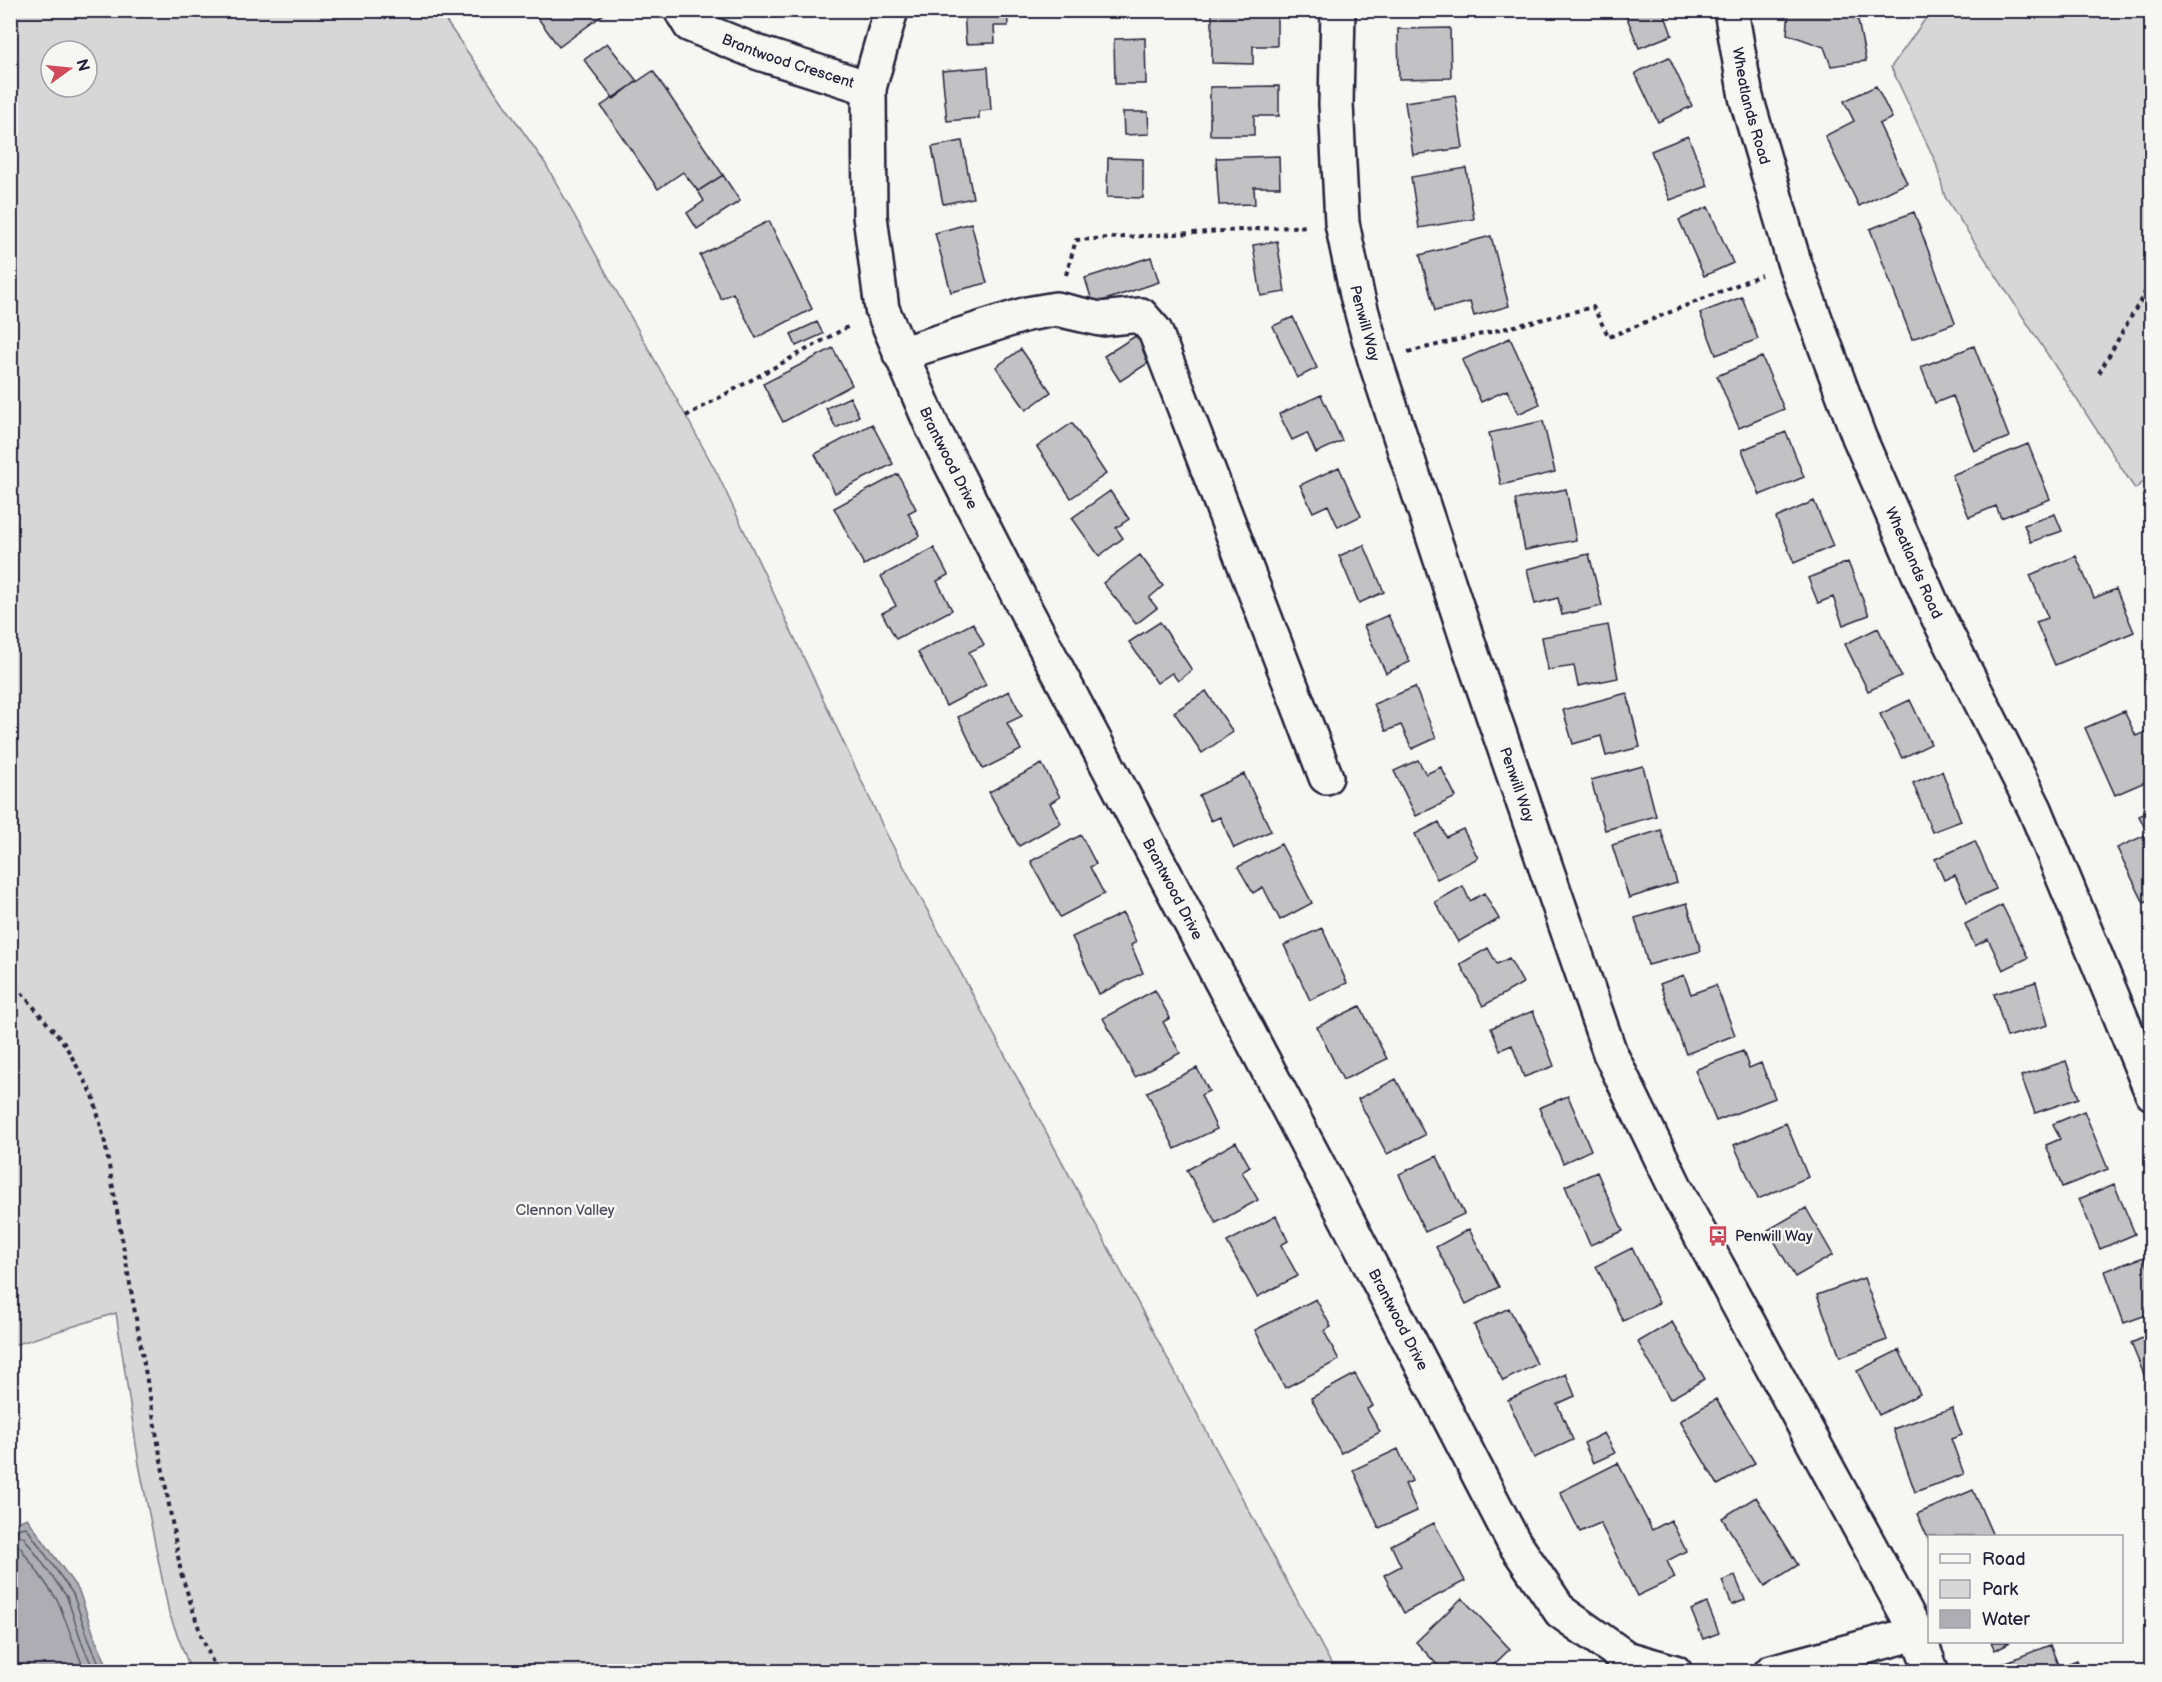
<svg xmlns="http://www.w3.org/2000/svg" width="2162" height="1682" viewBox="0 0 2162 1682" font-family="'Balsamiq Sans',sans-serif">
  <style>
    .green { fill: #d7d7d7; stroke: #7c7c89; stroke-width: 1.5; fill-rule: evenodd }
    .water { fill: #adadb3; stroke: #757583; stroke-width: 1.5 }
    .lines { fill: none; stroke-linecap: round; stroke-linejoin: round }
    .shore { stroke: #5a5a6b; stroke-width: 1.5 }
    .building { fill: #c2c2c4; stroke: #22223b; stroke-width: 1.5 }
    .minor-casing { stroke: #22223b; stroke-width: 38 }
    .path { stroke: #22223b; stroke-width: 4; stroke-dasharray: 4.5 4.5; stroke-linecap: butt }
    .minor { stroke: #f6f6f2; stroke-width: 33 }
    .labels { text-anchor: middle; stroke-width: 5; stroke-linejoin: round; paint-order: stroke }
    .street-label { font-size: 15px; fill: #22223b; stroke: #f6f6f2 }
    .park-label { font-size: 15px; fill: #4f4f62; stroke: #f6f6f2 }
    .poi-label { font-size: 15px; fill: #22223b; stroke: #f6f6f2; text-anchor: start }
  </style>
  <rect width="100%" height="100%" fill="#f6f6f2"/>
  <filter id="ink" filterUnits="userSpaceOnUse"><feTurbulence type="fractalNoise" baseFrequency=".0167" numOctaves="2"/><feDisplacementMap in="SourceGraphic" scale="12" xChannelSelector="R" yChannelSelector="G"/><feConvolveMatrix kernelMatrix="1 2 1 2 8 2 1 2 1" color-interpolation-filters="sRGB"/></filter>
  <g filter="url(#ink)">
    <!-- green -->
    <path class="green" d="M 11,10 L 439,11 L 545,163 L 686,416 L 718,475 L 886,833 L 1335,1671 L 191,1671 L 169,1613 L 139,1464 L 116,1313 L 11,1346 ZM 51,51 L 87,51 L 87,87 L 51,87 Z
      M 1931,11 L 2151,11 L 2152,475 L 2135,489 L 1945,197 L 1936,163 L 1891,67 Z"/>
    <!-- water -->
    <path class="water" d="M 27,1518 L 79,1591 L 96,1641 L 110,1671 L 11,1671 L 11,1525 Z"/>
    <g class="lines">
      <!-- shore -->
      <path class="shore" d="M 10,1530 L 26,1527 L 73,1594 L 90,1643 L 103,1672
        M 10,1537 L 23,1536 L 67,1597 L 83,1646 L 95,1672
        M 10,1546 L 20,1547 L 58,1601 L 85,1672"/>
    </g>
    <!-- building -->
    <path class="building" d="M 532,10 L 608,10 L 608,11 L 559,47 Z
      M 964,10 L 1007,10 L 1008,26 L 994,26 L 995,43 L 966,44 Z
      M 1624,10 L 1663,10 L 1672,35 L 1639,48 Z
      M 1789,10 L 1856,10 L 1866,61 L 1831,66 L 1824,47 L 1787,34 Z
      M 1212,12 L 1277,12 L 1277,46 L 1253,46 L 1253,64 L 1212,63 Z
      M 1450,28 L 1451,78 L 1399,79 L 1398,29 Z
      M 1145,38 L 1146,84 L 1115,84 L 1114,39 Z
      M 607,43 L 637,81 L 614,99 L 584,60 Z
      M 1669,57 L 1692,106 L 1658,122 L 1635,73 Z
      M 988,67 L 991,110 L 979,111 L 979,118 L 947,121 L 942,71 Z
      M 653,71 L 723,175 L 698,191 L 683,172 L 658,189 L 601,106 Z
      M 1279,86 L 1279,116 L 1254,116 L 1254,135 L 1210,135 L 1210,87 Z
      M 1876,86 L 1892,118 L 1879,124 L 1907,183 L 1859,206 L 1825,136 L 1854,121 L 1844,101 Z
      M 1455,95 L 1463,148 L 1413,155 L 1405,102 Z
      M 1123,112 L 1148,112 L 1149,134 L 1124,135 Z
      M 1688,136 L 1708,186 L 1670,200 L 1651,151 Z
      M 962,141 L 973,198 L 943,204 L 932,147 Z
      M 1279,156 L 1280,187 L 1254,187 L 1255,204 L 1219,205 L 1216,158 Z
      M 1108,158 L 1143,159 L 1143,198 L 1107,197 Z
      M 1466,168 L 1474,219 L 1419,228 L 1411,177 Z
      M 723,175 L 740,201 L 697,229 L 687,213 L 704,201 L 698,191 Z
      M 1708,207 L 1733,263 L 1704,276 L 1679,220 Z
      M 1914,212 L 1955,323 L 1912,339 L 1870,229 Z
      M 769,221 L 812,309 L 756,338 L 733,293 L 721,299 L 700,255 Z
      M 971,223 L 987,283 L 951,292 L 935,233 Z
      M 1491,236 L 1509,306 L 1474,316 L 1470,302 L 1435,311 L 1420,255 Z
      M 1277,241 L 1285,292 L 1261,296 L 1253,245 Z
      M 1151,257 L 1159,282 L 1093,304 L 1085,278 Z
      M 1742,297 L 1758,339 L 1716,355 L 1700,313 Z
      M 1293,317 L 1317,368 L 1297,378 L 1273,326 Z
      M 817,322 L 823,334 L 796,346 L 791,334 Z
      M 1140,333 L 1156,358 L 1120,381 L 1104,356 Z
      M 1510,338 L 1540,404 L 1518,414 L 1507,390 L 1481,402 L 1462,360 Z
      M 1974,346 L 2009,437 L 1974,451 L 1953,396 L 1935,403 L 1921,367 Z
      M 833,348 L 852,385 L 783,422 L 763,384 Z
      M 1021,349 L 1051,392 L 1026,410 L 996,367 Z
      M 1762,357 L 1784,409 L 1739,428 L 1717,376 Z
      M 1321,395 L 1342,441 L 1316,453 L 1307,433 L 1292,440 L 1279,414 Z
      M 850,397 L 859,416 L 836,428 L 826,408 Z
      M 1543,421 L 1555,472 L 1501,485 L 1489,433 Z
      M 1072,423 L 1106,474 L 1071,498 L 1037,447 Z
      M 872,424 L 893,464 L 835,493 L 815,454 Z
      M 1786,432 L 1804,477 L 1760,495 L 1742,450 Z
      M 2028,444 L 2050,499 L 2001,518 L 1996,506 L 1969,517 L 1952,475 Z
      M 1339,467 L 1361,516 L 1338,527 L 1328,505 L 1313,512 L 1300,485 Z
      M 898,474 L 916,509 L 908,513 L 920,536 L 864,565 L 834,508 Z
      M 1566,489 L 1576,540 L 1525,550 L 1515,500 Z
      M 1110,491 L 1129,519 L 1116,528 L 1123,538 L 1099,556 L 1072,518 Z
      M 1814,501 L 1833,546 L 1794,563 L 1776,518 Z
      M 2055,514 L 2062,531 L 2031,542 L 2024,525 Z
      M 1364,545 L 1384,592 L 1359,603 L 1339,556 Z
      M 934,548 L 948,575 L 937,581 L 952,610 L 896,639 L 882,613 L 896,606 L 881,576 Z
      M 1589,554 L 1602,606 L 1562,615 L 1558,598 L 1535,604 L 1527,569 Z
      M 1140,555 L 1163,586 L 1149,598 L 1157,608 L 1136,624 L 1103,583 Z
      M 2076,556 L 2094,598 L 2116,589 L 2134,632 L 2055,665 L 2036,622 L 2048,618 L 2030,575 Z
      M 1848,562 L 1869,615 L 1843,625 L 1833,597 L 1818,603 L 1808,578 Z
      M 1388,615 L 1410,662 L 1386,673 L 1364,626 Z
      M 1160,622 L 1192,670 L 1178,681 L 1172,673 L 1157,683 L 1129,642 Z
      M 973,623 L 984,645 L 969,652 L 986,685 L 946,706 L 918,652 Z
      M 1608,625 L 1618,678 L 1578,686 L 1574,666 L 1548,670 L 1542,637 Z
      M 1878,628 L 1901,676 L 1868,691 L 1845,644 Z
      M 1415,687 L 1436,738 L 1412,749 L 1401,725 L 1386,731 L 1374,704 Z
      M 1009,691 L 1022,716 L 1007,723 L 1021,750 L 983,769 L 958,717 Z
      M 1206,691 L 1233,732 L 1202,753 L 1174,712 Z
      M 1627,693 L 1640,747 L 1606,756 L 1601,736 L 1573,744 L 1563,710 Z
      M 1910,700 L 1931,744 L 1902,758 L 1880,714 Z
      M 2124,711 L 2136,736 L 2152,729 L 2152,779 L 2115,795 L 2085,728 Z
      M 1418,760 L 1426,774 L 1441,767 L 1456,797 L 1416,816 L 1394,771 Z
      M 1042,764 L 1060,797 L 1050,803 L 1061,823 L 1019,846 L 989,792 Z
      M 1643,766 L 1656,816 L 1605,830 L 1591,780 Z
      M 1942,771 L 1961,821 L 1932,832 L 1913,783 Z
      M 1244,774 L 1271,831 L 1234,848 L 1220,817 L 1211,821 L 1199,795 Z
      M 2152,810 L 2152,900 L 2144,903 L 2117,848 L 2148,834 L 2139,816 Z
      M 1439,822 L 1446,837 L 1463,829 L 1478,858 L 1437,879 L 1415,834 Z
      M 1661,830 L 1677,883 L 1629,898 L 1612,845 Z
      M 1081,835 L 1096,864 L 1090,867 L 1104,894 L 1060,917 L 1031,861 Z
      M 1975,841 L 1996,889 L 1967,902 L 1955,875 L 1944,880 L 1935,859 Z
      M 1281,844 L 1312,903 L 1280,920 L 1263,887 L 1253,893 L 1238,867 Z
      M 1463,886 L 1470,901 L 1484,893 L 1499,919 L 1458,942 L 1435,902 Z
      M 1687,903 L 1701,951 L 1648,965 L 1635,918 Z
      M 2002,905 L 2028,958 L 2003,970 L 1988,939 L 1975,946 L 1965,924 Z
      M 1123,913 L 1136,942 L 1131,945 L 1143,973 L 1099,994 L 1072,937 Z
      M 1322,928 L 1347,983 L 1310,1000 L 1284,945 Z
      M 1488,948 L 1497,964 L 1509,958 L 1523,983 L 1483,1006 L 1460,964 Z
      M 1684,975 L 1691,994 L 1716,985 L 1735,1035 L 1686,1054 L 1660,984 Z
      M 2036,982 L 2048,1025 L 2007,1037 L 1994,994 Z
      M 1155,990 L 1170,1018 L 1163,1022 L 1180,1053 L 1135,1077 L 1103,1018 Z
      M 1360,1006 L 1387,1059 L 1343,1080 L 1317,1027 Z
      M 1533,1011 L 1554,1066 L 1524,1077 L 1512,1045 L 1500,1050 L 1491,1028 Z
      M 1743,1051 L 1749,1068 L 1761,1063 L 1775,1098 L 1716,1121 L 1695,1070 Z
      M 2066,1061 L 2079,1098 L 2035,1113 L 2021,1076 Z
      M 1197,1068 L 1209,1091 L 1201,1095 L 1217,1129 L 1175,1149 L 1147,1092 Z
      M 1396,1079 L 1425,1135 L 1387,1154 L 1358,1099 Z
      M 1568,1096 L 1591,1150 L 1563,1163 L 1539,1108 Z
      M 2084,1111 L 2108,1169 L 2062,1187 L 2046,1145 L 2060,1139 L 2053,1124 Z
      M 1786,1123 L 1808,1177 L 1758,1199 L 1734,1145 Z
      M 1236,1142 L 1250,1167 L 1242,1172 L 1258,1200 L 1216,1223 L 1187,1170 Z
      M 1437,1156 L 1464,1214 L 1425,1232 L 1399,1174 Z
      M 1597,1172 L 1623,1231 L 1590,1245 L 1565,1186 Z
      M 2114,1184 L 2135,1234 L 2100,1249 L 2079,1199 Z
      M 1806,1208 L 1833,1255 L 1795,1277 L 1768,1230 Z
      M 1276,1216 L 1288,1241 L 1281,1245 L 1298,1276 L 1257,1297 L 1227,1242 Z
      M 1469,1229 L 1499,1287 L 1466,1304 L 1436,1247 Z
      M 1632,1248 L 1659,1303 L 1623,1321 L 1596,1266 Z
      M 2144,1257 L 2152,1277 L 2152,1313 L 2124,1323 L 2105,1271 Z
      M 1864,1278 L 1887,1340 L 1840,1357 L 1817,1295 Z
      M 1316,1299 L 1331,1327 L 1324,1331 L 1339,1360 L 1285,1388 L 1255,1330 Z
      M 1509,1308 L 1537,1364 L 1503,1381 L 1474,1325 Z
      M 1672,1322 L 1705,1379 L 1670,1399 L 1638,1342 Z
      M 2152,1334 L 2152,1394 L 2131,1343 Z
      M 1899,1350 L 1920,1394 L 1879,1415 L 1857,1371 Z
      M 1355,1374 L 1373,1406 L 1367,1409 L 1380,1432 L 1341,1453 L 1311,1398 Z
      M 1566,1374 L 1575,1396 L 1557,1404 L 1573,1440 L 1534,1458 L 1508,1400 Z
      M 1716,1399 L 1755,1463 L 1718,1485 L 1680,1421 Z
      M 1952,1408 L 1962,1435 L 1951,1439 L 1964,1474 L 1915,1492 L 1893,1429 Z
      M 1604,1433 L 1615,1453 L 1593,1463 L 1584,1443 Z
      M 1398,1449 L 1412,1481 L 1405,1484 L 1417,1511 L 1379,1528 L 1353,1470 Z
      M 1618,1463 L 1652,1530 L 1671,1520 L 1686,1551 L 1667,1561 L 1675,1578 L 1637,1596 L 1600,1523 L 1580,1532 L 1560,1492 Z
      M 1973,1490 L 1993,1536 L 1930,1536 L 1930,1543 L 1917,1514 Z
      M 1756,1497 L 1798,1565 L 1765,1586 L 1722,1518 Z
      M 1434,1523 L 1465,1581 L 1404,1613 L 1384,1575 L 1401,1566 L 1391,1545 Z
      M 1735,1576 L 1745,1600 L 1732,1605 L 1722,1581 Z
      M 1462,1598 L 1510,1649 L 1486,1672 L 1444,1672 L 1416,1642 Z
      M 1707,1603 L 1719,1633 L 1703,1639 L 1691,1610 Z
      M 1991,1642 L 2010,1642 L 1995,1650 Z
      M 2050,1645 L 2059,1667 L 2077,1660 L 2082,1672 L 1998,1672 L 1996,1666 Z"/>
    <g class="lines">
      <!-- minor casing -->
      <g class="minor-casing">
        <g id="minor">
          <path id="s1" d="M 681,10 L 690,25 L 759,53 L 869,88"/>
          <path id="s2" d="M 891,10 L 869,88 L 870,216 L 882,309 L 932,426 L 1021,601 L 1344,1214 L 1513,1541 L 1561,1612 L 1626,1658 L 1675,1672"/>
          <path id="s3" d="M 1338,10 L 1336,104 L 1342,223 L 1357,295 L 1375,360 L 1474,660 L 1610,1053 L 1683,1203 L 1917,1633 L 1932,1672"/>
          <path id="s4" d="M 1731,10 L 1746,97 L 1794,262 L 1859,437 L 1935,611 L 2035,809 L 2152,1093"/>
          <path d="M 900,354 L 1027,314 L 1056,309 L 1100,319 L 1141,315 L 1155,331 L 1326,777"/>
          <path d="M 1771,1672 L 1917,1633"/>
        </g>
      </g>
      <!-- path -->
      <path class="path" d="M 1066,275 L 1076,240 L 1307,226
        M 1408,352 L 1593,307 L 1609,337 L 1761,275
        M 2099,373 L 2151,282
        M 686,416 L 851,325
        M 10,979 L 64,1043 L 93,1095 L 105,1143 L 181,1573 L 201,1635 L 217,1672"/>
      <!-- minor -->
      <use href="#minor" class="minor"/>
    </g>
  </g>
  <!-- icons -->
  <defs>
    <g id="bus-bare" transform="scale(1.62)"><path d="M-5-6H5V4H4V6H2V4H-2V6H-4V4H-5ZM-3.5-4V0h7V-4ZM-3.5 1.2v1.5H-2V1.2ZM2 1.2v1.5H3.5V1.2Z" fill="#d1495b" stroke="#f6f6f2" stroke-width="2.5" paint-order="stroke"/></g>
  </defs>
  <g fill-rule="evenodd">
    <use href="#bus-bare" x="1718" y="1236"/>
  </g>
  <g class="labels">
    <!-- street labels -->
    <g class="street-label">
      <text dy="5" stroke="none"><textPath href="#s1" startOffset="122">Brantwood Crescent</textPath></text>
      <text dy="5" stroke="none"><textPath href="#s4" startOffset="98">Wheatlands Road</textPath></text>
      <text dy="5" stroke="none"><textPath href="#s3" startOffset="316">Penwill Way</textPath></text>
      <text dy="5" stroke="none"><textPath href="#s2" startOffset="466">Brantwood Drive</textPath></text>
      <text dy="5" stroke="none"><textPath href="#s4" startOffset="584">Wheatlands Road</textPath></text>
      <text dy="5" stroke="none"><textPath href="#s3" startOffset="802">Penwill Way</textPath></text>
      <text dy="5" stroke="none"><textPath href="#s2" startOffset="952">Brantwood Drive</textPath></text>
      <text dy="5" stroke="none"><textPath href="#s2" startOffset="1438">Brantwood Drive</textPath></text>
    </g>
    <!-- park labels -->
    <g class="park-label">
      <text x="565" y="1215">Clennon Valley</text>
    </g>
    <!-- poi labels -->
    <g class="poi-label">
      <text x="1735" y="1241">Penwill Way</text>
    </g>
  </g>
  <!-- margin -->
  <rect width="2162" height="1682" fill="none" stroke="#f6f6f2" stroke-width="36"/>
  <rect x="18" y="18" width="2126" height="1646" fill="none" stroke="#22223b" stroke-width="2" filter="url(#ink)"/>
  <!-- legend -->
  <rect x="1928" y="1535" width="195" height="108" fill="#f6f6f2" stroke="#a1a1a9" stroke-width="1.5"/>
  <rect x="1940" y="1554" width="30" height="9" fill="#f6f6f2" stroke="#a1a1a9" stroke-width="1.5"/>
  <text x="1982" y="1565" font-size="18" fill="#22223b">Road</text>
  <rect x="1940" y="1580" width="30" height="18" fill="#d7d7d7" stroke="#a1a1a9" stroke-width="1.5"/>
  <text x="1982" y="1595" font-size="18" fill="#22223b">Park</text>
  <rect x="1940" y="1610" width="30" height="18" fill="#adadb3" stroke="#a1a1a9" stroke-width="1.5"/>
  <text x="1982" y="1625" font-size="18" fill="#22223b">Water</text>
  <!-- north arrow -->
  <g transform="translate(69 69) rotate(75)"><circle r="28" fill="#f6f6f2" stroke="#a1a1a9" stroke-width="1.5"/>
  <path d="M0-4.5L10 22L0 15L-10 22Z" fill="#d1495b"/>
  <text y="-9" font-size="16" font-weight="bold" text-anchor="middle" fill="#22223b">N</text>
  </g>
</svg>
